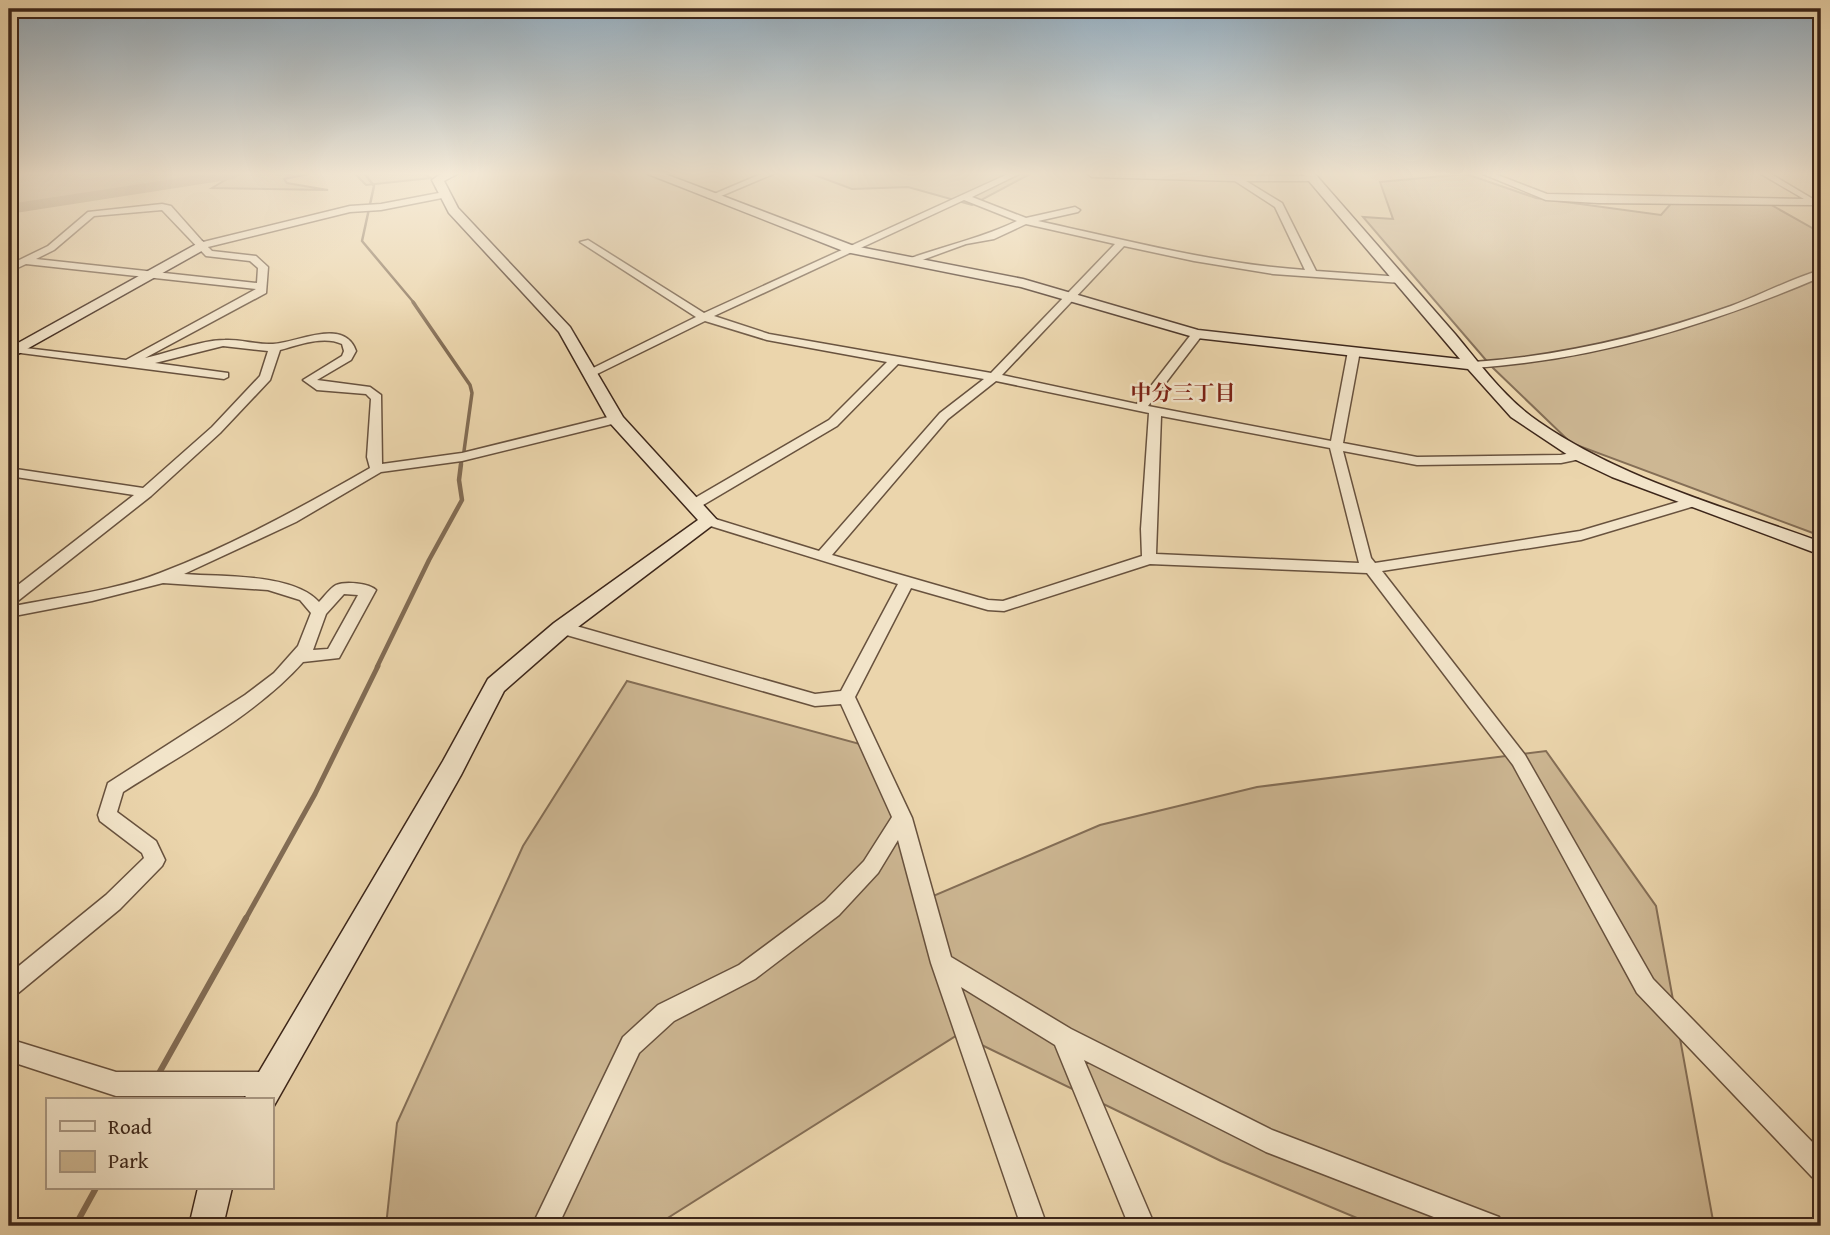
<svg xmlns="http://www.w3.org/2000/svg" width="1830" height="1235" viewBox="0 0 1830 1235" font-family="'Gentium Book Plus','Noto Serif JP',serif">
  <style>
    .green { fill: #cdb793; stroke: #846e56; stroke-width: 2 }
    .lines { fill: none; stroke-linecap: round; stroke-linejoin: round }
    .stream-far4 { stroke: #826c54; stroke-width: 2.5 }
    .stream-far3 { stroke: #826c54; stroke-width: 3.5 }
    .stream-far2 { stroke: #826c54; stroke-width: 4.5 }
    .stream-far1 { stroke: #826c54; stroke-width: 5 }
    .stream { stroke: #826c54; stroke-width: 6 }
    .river { fill: #b09a7a; fill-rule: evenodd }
    .street-casing { stroke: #68523e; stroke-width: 3 }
    .secondary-casing { stroke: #3c261a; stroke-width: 3 }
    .street { fill: #f2e4c9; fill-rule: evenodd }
    .secondary { fill: #f2e4c9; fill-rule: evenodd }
    .labels { text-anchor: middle; stroke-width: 5; stroke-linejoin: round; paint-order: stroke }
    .far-neighbourhood-label { font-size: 21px; font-weight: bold; fill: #7a1f14; stroke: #f2e4c9 }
  </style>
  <rect width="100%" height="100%" fill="#ebd5ac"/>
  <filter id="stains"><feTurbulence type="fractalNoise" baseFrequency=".00286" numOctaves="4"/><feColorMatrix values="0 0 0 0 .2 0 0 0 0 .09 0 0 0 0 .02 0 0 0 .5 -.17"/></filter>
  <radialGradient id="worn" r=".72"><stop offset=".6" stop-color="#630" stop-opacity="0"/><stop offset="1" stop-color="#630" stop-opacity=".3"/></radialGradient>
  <!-- green -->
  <path class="green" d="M 9,174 L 309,174 L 284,179 L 287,183 L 328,190 L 212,188 L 230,177 L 223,176 L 53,204 L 11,209 L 9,209 Z
    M 355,174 L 424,174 L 431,178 L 366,185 Z
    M 812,174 L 1030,174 L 972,205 L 908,187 L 852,189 Z
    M 1466,174 L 1536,198 L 1661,215 L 1676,198 L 1766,202 L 1821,233 L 1821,536 L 1571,443 L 1491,366 L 1363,217 L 1393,219 L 1380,182 Z
    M 627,681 L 871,747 L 917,903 L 1100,825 L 1257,787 L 1546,751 L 1656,906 L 1714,1226 L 1376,1226 L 1221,1161 L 959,1034 L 655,1226 L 386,1226 L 397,1123 L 523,846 Z"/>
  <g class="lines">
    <!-- stream-far4 -->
    <path class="stream-far4" d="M 365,174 L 374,186 L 362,241 L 415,304"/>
    <!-- stream-far3 -->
    <path class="stream-far3" d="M 413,302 L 470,385 L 472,393 L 464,451
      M 461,465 L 462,458"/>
    <!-- stream-far2 -->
    <path class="stream-far2" d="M 377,667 L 429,560 L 462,500 L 459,480 L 461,464"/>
    <!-- stream-far1 -->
    <path class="stream-far1" d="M 245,920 L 315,794 L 378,666"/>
    <!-- stream -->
    <path class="stream" d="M 158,1075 L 246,918
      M 75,1226 L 96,1188"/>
    <!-- river -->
    <path class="river" d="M 206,174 L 241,174 L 234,179 L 9,214 L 9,204 Z"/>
    <!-- street casing -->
    <g class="street-casing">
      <path id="street" d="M 761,174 L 773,174 L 714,199 L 707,197 Z
        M 1008,174 L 1019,174 L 972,197 L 1026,218 L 1075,207 L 1080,210 L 1078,212 L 1038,221 C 1126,240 1215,264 1305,270 L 1275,207 L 1235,181 L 1092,177 L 1088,174 L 1316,176 L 1316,180 L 1313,181 L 1246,181 L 1282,203 L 1316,271 L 1402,277 L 1407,280 L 1402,283 L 1273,274 L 1194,261 L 1124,246 L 1002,375 L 1137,404 L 1193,332 L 1197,331 L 1203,334 L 1148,406 L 1331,441 L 1348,351 L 1354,348 L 1360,351 L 1343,443 L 1417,457 L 1561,455 L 1580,451 L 1587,455 L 1585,458 L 1561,463 L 1417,465 L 1343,451 L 1371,558 L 1375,563 L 1580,531 L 1688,499 L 1698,499 L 1700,502 L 1698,505 L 1581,540 L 1382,571 L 1525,755 L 1653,979 L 1821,1151 L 1821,1180 L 1812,1177 L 1637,993 L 1513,765 L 1367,573 L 1150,564 L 1004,611 L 988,610 L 911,588 L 855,697 L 912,818 L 951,957 L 1071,1029 L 1272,1130 L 1499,1217 L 1503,1226 L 1457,1226 L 1266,1152 L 1084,1060 L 1155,1226 L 1129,1226 L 1055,1045 L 961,987 L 1047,1226 L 1021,1226 L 931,963 L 898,840 L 878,873 L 839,915 L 755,979 L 674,1021 L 639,1053 L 558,1226 L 532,1226 L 623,1037 L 658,1005 L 739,965 L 825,901 L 864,861 L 892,817 L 841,704 L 815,706 L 556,632 L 554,628 L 562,622 L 815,694 L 841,691 L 898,584 L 704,524 L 702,521 L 709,517 L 819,551 L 940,413 L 984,379 L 898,364 L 837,426 L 698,508 L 688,508 L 686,505 L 688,502 L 829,420 L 887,362 L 767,340 L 705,321 L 593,376 L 585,376 L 585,372 L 696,317 L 580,242 L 588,240 L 704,313 ZM 964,200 L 1017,221 C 982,238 944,246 908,259 L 908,263 L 914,263 L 966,244 L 994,239 L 1026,224 L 1115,244 L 991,373 L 769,334 L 714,316 ZM 996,381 L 1149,413 L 1141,529 L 1142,556 L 1003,601 L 988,600 L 832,555 L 948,419 ZM 1161,416 L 1330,448 L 1359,563 L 1156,554 Z
        M 1483,174 L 1495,174 L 1547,194 L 1804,199 L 1761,174 L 1771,174 L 1818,202 L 1814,205 L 1598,203 L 1546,200 Z
        M 444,192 L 448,195 L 447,197 L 381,210 L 350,212 L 208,247 L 212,251 L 256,256 L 268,267 L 266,293 L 145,358 C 169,353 201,340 225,340 C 241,339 257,345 273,344 C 297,343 344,317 356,351 L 351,360 L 317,380 L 370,387 L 381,395 L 382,464 L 462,453 L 616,415 L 622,419 L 620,422 L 462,461 L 381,472 L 296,522 L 184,574 C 221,577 293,573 319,602 C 324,597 330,588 336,585 C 345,581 369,583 376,590 L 339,658 L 303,662 C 256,715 182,754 123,792 L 117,812 L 156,841 L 165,860 L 162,866 L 120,909 L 17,994 L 9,997 L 9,974 L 106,895 L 144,858 L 142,853 L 100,821 L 98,815 L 108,783 L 245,695 L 274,673 L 298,646 L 311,613 L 300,600 L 268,590 L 163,583 L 92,601 L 9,617 L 9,607 C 57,597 114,591 160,573 C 233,545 302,507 370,468 L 367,457 L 371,399 L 366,394 L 317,390 L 303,380 L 342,356 L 344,351 L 342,344 C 324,335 298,345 280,350 L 270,380 L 220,433 L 151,496 L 14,604 L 9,605 L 9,592 L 134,495 L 9,476 L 9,468 L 143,488 L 212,427 L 260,376 L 268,351 L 223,346 L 155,363 L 228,373 L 228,377 L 224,379 L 13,352 L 13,348 L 17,347 L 126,360 L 256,289 L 26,264 L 9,272 L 9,265 L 48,246 L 88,212 L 162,204 L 171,206 L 203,242 L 350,206 L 381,204 ZM 162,210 L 206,256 L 250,261 L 258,268 L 257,283 L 36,259 L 54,250 L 94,216 ZM 344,594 L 358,595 L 328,649 L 313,650 L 326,614 Z
        M 1821,270 L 1821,277 C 1709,325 1595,360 1473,368 L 1467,365 L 1473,362 C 1562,356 1646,336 1731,306 C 1761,295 1790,279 1821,270 Z
        M 9,1039 L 116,1072 L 269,1072 L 277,1076 L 281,1084 L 277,1092 L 269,1096 L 116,1096 L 9,1061 Z"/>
    </g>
    <!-- secondary casing -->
    <g class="secondary-casing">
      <path id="secondary" d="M 441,174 L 457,174 L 444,181 L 458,208 L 570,327 L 623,417 L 718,521 L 570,633 L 504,691 L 461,775 L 271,1111 L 271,1100 L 244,1100 L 249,1089 L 443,761 L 488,679 L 554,623 L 698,520 L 610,423 L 559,332 L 449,213 L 432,180 Z
        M 648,174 L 665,174 L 854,246 L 1023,279 L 1198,330 L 1460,359 L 1303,174 L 1315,174 C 1362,227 1408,281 1455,334 C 1480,364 1506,400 1539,422 C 1623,480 1726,507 1821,542 L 1821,555 L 1612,477 L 1574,459 L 1511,417 L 1468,369 L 1197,338 L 1021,287 L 846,252 Z
        M 202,241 L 208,245 L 207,248 L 9,359 L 9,348 Z
        M 198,1188 L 232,1188 L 223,1226 L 189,1226 Z"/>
    </g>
    <!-- street -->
    <use href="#street" class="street"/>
    <!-- secondary -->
    <use href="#secondary" class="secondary"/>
  </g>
  <!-- sky -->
  <linearGradient id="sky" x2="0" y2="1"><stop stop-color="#91aabc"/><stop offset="0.5" stop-color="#f6ecda"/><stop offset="1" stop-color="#f6ecda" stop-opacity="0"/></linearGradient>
  <rect width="1830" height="347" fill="url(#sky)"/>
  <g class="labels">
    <!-- far-neighbourhood labels -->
    <g class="far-neighbourhood-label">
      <text x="1183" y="400">中分三丁目</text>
    </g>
  </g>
  <!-- margin -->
  <rect width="1830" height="1235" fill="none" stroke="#ebd5ac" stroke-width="35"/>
  <rect x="10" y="10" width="1809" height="1214" fill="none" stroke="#3c261a" stroke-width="3.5"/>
  <rect x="18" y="18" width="1795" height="1200" fill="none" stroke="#3c261a" stroke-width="2"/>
  <!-- legend -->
  <rect x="46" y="1098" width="228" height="91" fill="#f2e4c9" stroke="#a99883" stroke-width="2"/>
  <rect x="60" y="1121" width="35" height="10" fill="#f2e4c9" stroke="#a99883" stroke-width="2"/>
  <text x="108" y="1134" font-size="21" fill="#3c261a">Road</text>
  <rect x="60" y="1151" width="35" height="21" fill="#cdb793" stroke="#a99883" stroke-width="2"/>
  <text x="108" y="1168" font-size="21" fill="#3c261a">Park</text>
  <rect width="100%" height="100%" filter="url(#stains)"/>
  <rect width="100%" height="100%" fill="url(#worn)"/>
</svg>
